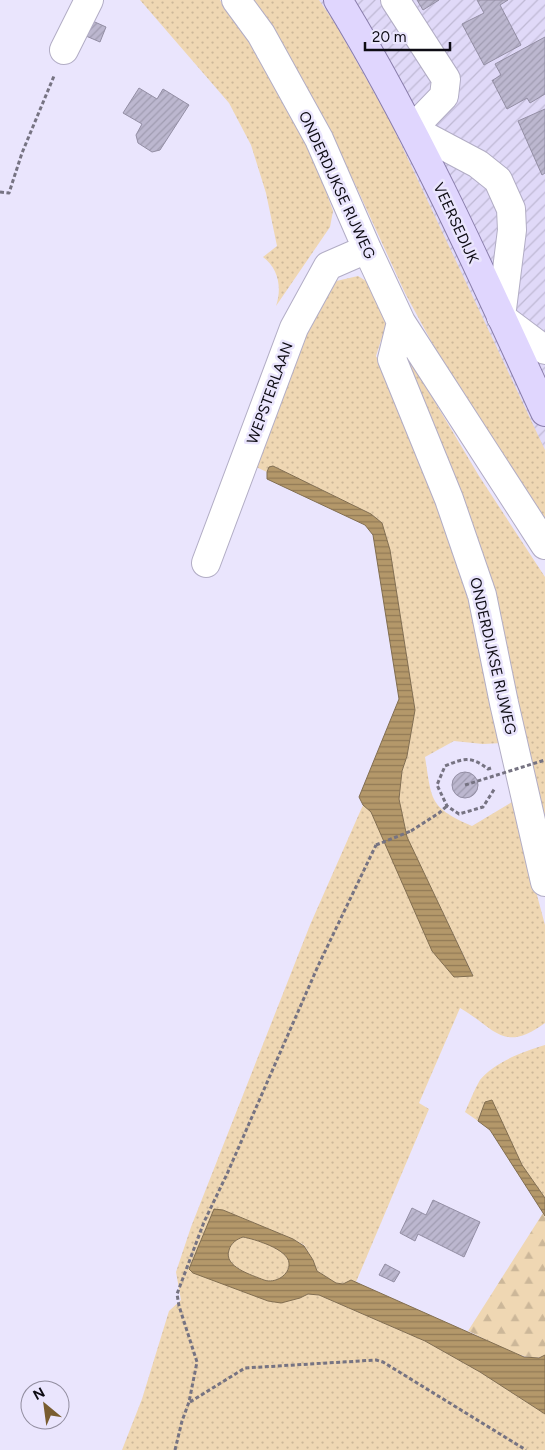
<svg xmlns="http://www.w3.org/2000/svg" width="545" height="1450" viewBox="0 0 545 1450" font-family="Figtree,sans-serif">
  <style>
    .industrial { fill: url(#industrial-furrows) }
    .grass { fill: url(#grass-dots) }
    .forest { fill: url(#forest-firs) }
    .water { fill: url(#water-rules); stroke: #826e50; fill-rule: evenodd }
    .building { fill: url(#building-hatch); stroke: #938ea4 }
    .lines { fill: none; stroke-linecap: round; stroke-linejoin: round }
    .minor-casing { stroke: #b2adc5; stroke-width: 30 }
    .major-casing { stroke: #897dab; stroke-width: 30 }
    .path { stroke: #767382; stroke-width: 3; stroke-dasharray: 4 2.5; stroke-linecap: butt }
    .minor { stroke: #fff; stroke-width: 28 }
    .major { stroke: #e0d6fe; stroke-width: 28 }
    .path-bridge { stroke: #767382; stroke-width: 3; stroke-dasharray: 4 2.5; stroke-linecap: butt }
    .labels { text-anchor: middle; stroke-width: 5; stroke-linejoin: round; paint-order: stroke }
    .street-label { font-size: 15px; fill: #0e0c14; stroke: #eae5fd }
  </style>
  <defs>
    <pattern id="industrial-furrows" width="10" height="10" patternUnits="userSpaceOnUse" patternTransform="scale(1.25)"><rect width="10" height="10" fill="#e0d9f8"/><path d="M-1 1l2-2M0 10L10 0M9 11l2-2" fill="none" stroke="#bfb9d4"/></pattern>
    <pattern id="grass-dots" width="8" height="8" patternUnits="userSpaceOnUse" patternTransform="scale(1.25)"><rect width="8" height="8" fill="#efd7b3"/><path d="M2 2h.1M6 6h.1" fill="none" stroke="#ccb799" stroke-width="1.8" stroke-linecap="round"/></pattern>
    <pattern id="forest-firs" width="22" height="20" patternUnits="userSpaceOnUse" patternTransform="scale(1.25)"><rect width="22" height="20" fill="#efd7b3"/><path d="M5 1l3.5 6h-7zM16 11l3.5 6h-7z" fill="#ccb799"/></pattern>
    <pattern id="water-rules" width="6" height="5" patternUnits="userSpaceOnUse" patternTransform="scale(1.25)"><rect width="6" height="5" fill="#b4986a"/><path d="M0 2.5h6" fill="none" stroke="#917a56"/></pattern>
    <pattern id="building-hatch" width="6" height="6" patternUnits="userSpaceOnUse" patternTransform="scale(1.25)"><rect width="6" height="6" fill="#bcb7cf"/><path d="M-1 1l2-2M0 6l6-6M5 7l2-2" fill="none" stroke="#a09cb1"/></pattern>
  </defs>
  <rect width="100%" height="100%" fill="#eae5fd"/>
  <!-- industrial -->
  <path class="industrial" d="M 283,0 L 545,0 L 545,456 Z"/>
  <!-- grass -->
  <path class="grass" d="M 140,0 L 220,0 L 228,13 L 262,53 L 301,122 L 333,211 L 330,227 L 276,306 C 282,288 279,269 263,257 L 277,246 L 266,193 L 251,145 L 229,103 Z
    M 249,0 L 319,0 L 336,25 L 390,121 L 545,450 L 545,524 L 449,374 L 405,293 L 355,184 L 316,110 Z
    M 358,276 L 374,286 L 383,309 L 386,325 L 376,356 L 431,477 L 462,567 L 503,743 L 483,744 L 454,741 L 425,757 C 432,801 429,807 472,826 L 512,802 L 545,925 L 545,1023 C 503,1054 495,1028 460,1008 L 419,1103 L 429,1109 L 356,1282 L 351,1280 L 343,1284 L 336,1283 L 317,1271 L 313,1260 L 304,1245 L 293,1239 L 223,1210 L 189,1269 L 300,1298 L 308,1294 L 319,1295 L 425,1341 L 480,1372 L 545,1414 L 545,1450 L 122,1450 L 142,1399 L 169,1311 L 181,1300 L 176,1272 L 191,1227 L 310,925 L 363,805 L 371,812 L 454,977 L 473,975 L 407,838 L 399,799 L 402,771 L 407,756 L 415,710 L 390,550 L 382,523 L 371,514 L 273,466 L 269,467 L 267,472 L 256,467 L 317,298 L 332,282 Z
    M 410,360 L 479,476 L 545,577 L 545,824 L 411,375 Z
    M 545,1045 L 545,1198 L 522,1165 L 492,1101 L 485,1102 L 478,1121 L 465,1112 C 470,1101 474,1090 480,1080 C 493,1063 524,1051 545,1045 Z
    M 243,1237 C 254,1239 288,1249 289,1263 C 290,1275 275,1284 264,1280 C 252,1275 223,1267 229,1250 C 231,1243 237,1239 243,1237 Z"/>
  <!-- forest -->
  <path class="forest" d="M 543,1213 L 545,1216 L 545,1355 C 529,1366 486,1339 468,1331 Z"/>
  <!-- water -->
  <path class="water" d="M 273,466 L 371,514 L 382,523 L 390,550 L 415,710 L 407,756 L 402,771 L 399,799 L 407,837 L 473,976 L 454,977 L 432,951 L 371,812 L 363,805 L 359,797 L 399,699 L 373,535 L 365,525 L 267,479 L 267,472 L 269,467 Z
    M 492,1100 L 522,1165 L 545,1198 L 545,1216 L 490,1130 L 478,1121 L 485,1102 Z
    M 214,1209 L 223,1210 L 293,1239 L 304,1246 L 313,1260 L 317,1271 L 336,1283 L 343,1284 L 351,1280 L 524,1357 L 539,1358 L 545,1355 L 545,1414 L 480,1372 L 425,1341 L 319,1295 L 308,1294 L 300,1298 L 281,1303 L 268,1301 L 193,1273 L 189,1269 ZM 243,1237 C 254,1239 288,1249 289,1263 C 290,1275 275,1284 264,1280 C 252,1275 223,1267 229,1250 C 231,1243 237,1239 243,1237 Z"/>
  <!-- building -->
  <path class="building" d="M 417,0 L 439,0 L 423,10 Z
    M 477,0 L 508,0 L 500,5 L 521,45 L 484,65 L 462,24 L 484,13 Z
    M 86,18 L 106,27 L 100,42 L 79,33 Z
    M 545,37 L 545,94 L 530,103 L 527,98 L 507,109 L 492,80 L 494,81 L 493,80 L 501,75 L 495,64 Z
    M 139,88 L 157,99 L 163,89 L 189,105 L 160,150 L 152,152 L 138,143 L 136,135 L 142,124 L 123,113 Z
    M 545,109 L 545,173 L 542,175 L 518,121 Z
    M452 785a13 13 0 1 1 26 0a13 13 0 1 1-26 0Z
    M 433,1200 L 480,1222 L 464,1257 L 418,1234 L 415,1241 L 400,1233 L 412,1208 L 426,1215 Z
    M 385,1264 L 400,1272 L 394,1282 L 379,1275 Z"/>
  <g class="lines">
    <!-- minor casing -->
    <g class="minor-casing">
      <path id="minor" d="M 236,0 L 261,34 L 319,139 L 367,249 L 401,322 L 545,545
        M 395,0 L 446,79 L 444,96 L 412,129 L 478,164 L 498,180 L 511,209 L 512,230 L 501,317 L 545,350
        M 64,50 L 89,0
        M 401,322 L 392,359 L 449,499 L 482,595 L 504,703 L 545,882
        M 206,563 L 294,328 L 328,266 L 367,249"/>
    </g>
    <!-- major casing -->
    <g class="major-casing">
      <path id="major" d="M 338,0 C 418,131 481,272 545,412"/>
    </g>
    <!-- path -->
    <path class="path" d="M 0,192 L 9,193 L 22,153 L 54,76
      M 491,768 L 488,769 C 471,756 464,758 445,766 L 437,785 L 447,806 L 459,814 L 483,807 L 495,788
      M 411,831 L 439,813 L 447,806
      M 190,1402 L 245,1368 L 376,1360 L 383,1362 L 526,1450
      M 175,1450 L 182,1421 L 189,1402 L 197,1362 L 179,1306 L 177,1294 L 204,1222 L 227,1174 L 318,966 L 376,845"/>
    <!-- minor -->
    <use href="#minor" class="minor"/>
    <!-- major -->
    <use href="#major" class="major"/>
    <!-- path-bridge -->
    <path class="path-bridge" d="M 465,785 L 545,760
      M 376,845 L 411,831"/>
  </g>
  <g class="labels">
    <!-- street labels -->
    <g class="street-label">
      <text transform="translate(337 185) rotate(65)" y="5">ONDERDIJKSE RIJWEG</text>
      <text transform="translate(456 223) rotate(65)" y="5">VEERSEDIJK</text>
      <text transform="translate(270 393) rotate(-70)" y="5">WEPSTERLAAN</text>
      <text transform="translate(493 656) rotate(77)" y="5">ONDERDIJKSE RIJWEG</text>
    </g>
  </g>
  <!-- north arrow -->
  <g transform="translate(45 1405) rotate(331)"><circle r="24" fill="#eae5fd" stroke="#928ea0"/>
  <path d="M0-4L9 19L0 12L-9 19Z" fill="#795d30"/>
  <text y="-8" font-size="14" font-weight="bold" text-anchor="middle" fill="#0e0c14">N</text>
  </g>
  <!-- scale -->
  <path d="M365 42v8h85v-8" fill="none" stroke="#0e0c14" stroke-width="2.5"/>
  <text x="372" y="42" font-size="15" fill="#0e0c14" stroke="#eae5fd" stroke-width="4" paint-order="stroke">20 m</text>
</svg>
